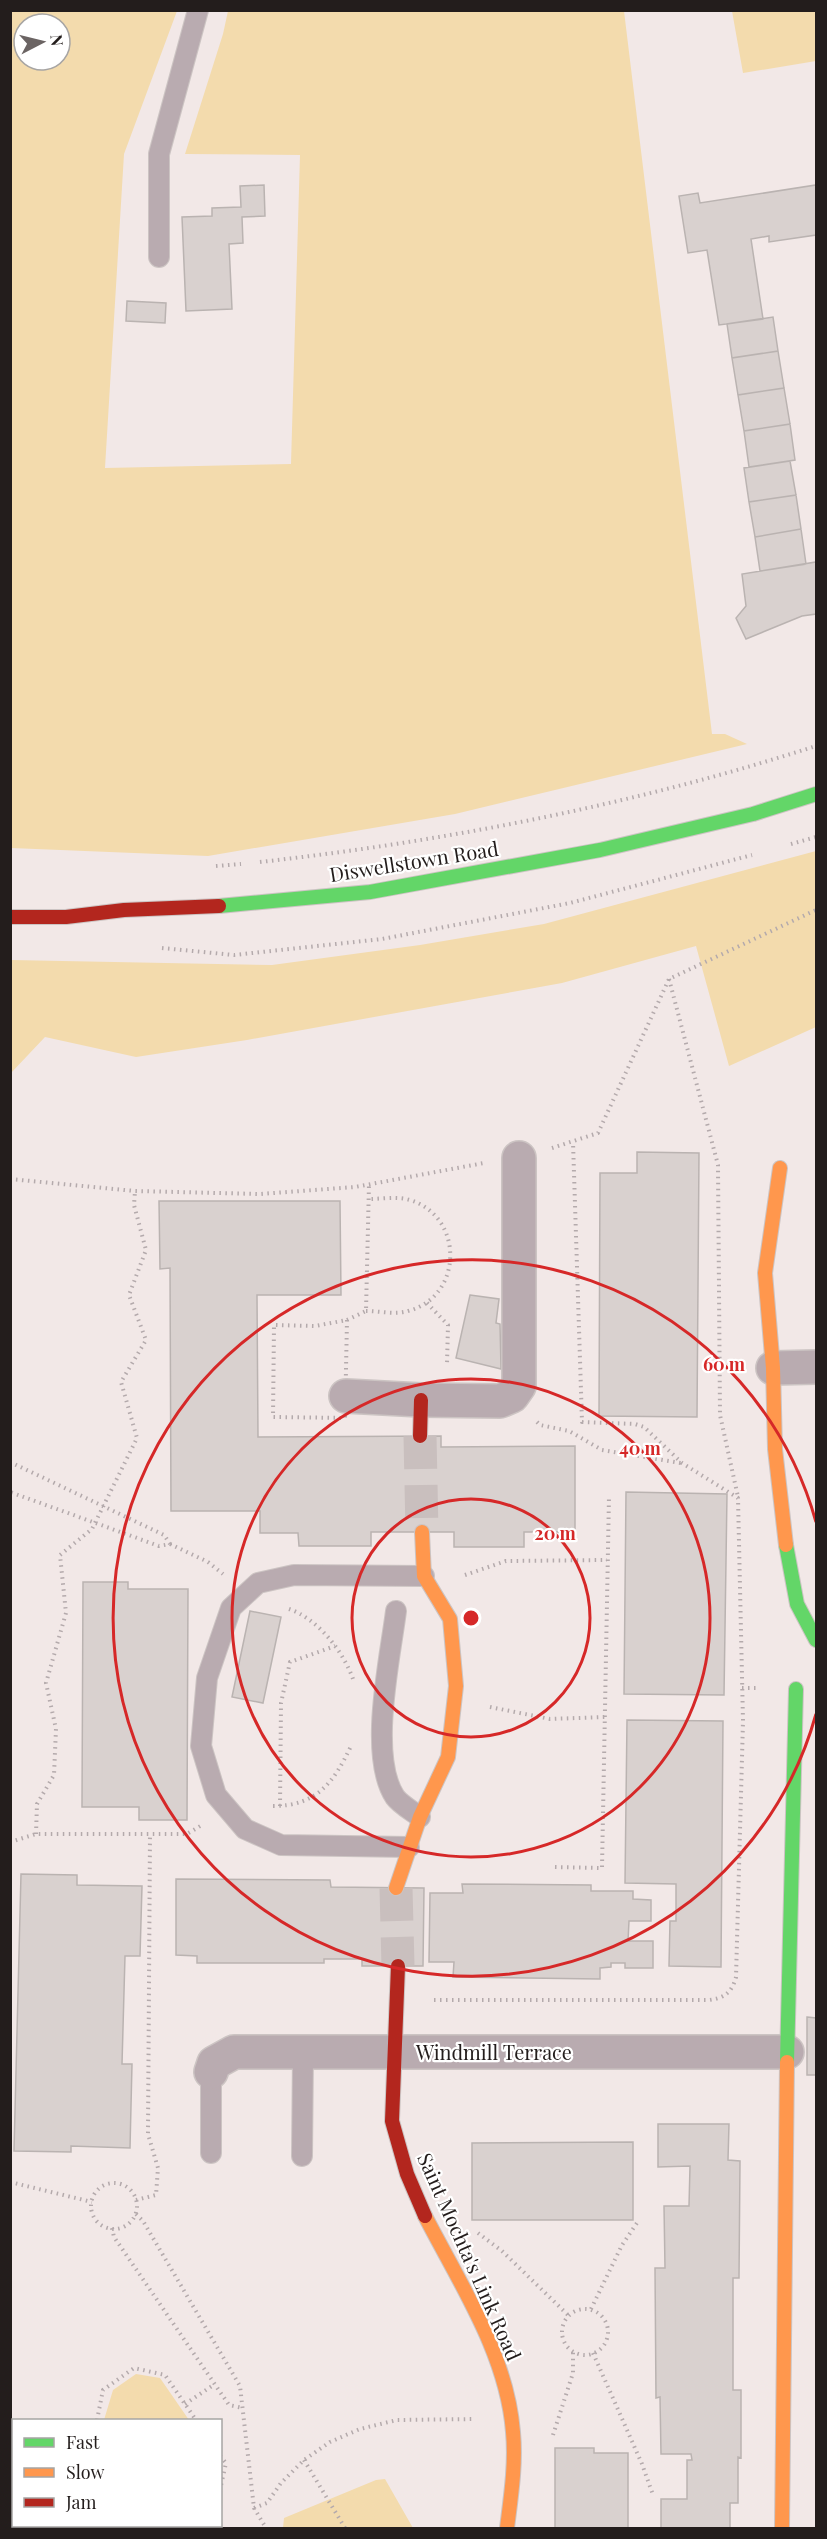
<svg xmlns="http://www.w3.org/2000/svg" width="827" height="2539" viewBox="0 0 827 2539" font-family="'Playfair Display',serif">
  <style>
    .green { fill: #f3dbad; fill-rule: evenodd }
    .building { fill: #d9d1cf; stroke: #bab3b1; stroke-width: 1.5 }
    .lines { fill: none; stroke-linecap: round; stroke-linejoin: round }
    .secondary-tunnel { stroke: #c9bfbe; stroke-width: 33; stroke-dasharray: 33 16; stroke-linecap: butt }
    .lane-casing { stroke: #ccc4c3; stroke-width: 22 }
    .street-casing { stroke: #ccc4c3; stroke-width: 36 }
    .fast-casing { stroke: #ccc4c3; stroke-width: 16 }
    .slow-casing { stroke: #ccc4c3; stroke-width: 16 }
    .jam-casing { stroke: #ccc4c3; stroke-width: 16 }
    .path { stroke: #b4aaac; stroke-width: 4; stroke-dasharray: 1.5 4.5; stroke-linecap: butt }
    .lane { stroke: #b9abb0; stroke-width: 20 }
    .street { stroke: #b9abb0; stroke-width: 33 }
    .fast { stroke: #63d668; stroke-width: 14 }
    .slow { stroke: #ff974d; stroke-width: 14 }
    .jam { stroke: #b3261e; stroke-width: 14 }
    .ring { fill: none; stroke: #d62828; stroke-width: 3 }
    .labels { text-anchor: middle; stroke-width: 4.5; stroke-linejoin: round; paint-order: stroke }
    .street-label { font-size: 20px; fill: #231d1c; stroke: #fff }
    .centre { fill: #d62828; stroke: #fff; stroke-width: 3 }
    .ring-label { font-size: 18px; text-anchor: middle; font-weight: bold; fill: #d62828; stroke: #fff; stroke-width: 4.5; stroke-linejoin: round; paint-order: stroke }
  </style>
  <rect width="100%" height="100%" fill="#f2e8e7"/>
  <!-- green -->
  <path class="green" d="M 11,10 L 177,11 L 124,154 L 105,468 L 291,464 L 300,155 L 185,154 L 223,34 L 228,11 L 624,11 L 712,734 L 725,734 L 747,744 L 455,814 L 208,856 L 11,848 ZM 24,24 L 60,24 L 60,60 L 24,60 Z
    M 732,11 L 816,11 L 816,61 L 743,73 Z
    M 816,851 L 816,1027 L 729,1066 L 696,946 L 562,983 L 247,1040 L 136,1057 L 45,1037 L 11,1073 L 11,960 L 272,965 L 420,945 L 544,924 Z
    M 136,2374 L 160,2378 L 189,2420 L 104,2420 L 113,2390 Z
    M 385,2479 L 413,2528 L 283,2528 L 284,2518 L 376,2480 Z"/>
  <!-- building -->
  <path class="building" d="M 264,185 L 265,216 L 242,217 L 243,243 L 229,244 L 232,309 L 186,311 L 182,217 L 212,216 L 212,208 L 241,207 L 240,186 Z
    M 816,185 L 816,235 L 769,242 L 769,236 L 751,239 L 763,319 L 719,325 L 707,250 L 688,253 L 679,196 L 698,193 L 700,203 Z
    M 127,301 L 166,303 L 165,323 L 126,321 Z
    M 773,317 L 778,351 L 732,358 L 727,324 Z
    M 778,351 L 784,388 L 738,395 L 732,358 Z
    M 784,388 L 790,424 L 744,431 L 738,395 Z
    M 790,424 L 795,460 L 749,467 L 744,431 Z
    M 790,461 L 796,495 L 749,502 L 744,468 Z
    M 796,495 L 801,529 L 755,537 L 749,502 Z
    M 801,529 L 806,564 L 760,571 L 755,537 Z
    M 816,562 L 816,614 L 802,616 L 746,639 L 736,618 L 746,606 L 742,574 Z
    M 637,1152 L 699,1153 L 697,1417 L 599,1416 L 600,1173 L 637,1173 Z
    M 159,1201 L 340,1201 L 341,1295 L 257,1295 L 258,1437 L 441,1436 L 441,1447 L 575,1446 L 575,1532 L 524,1532 L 524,1547 L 454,1547 L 454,1532 L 371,1532 L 371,1546 L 299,1546 L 298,1533 L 260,1533 L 260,1511 L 171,1511 L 170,1268 L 160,1269 Z
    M 470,1295 L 499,1299 L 496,1323 L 500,1324 L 501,1369 L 456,1358 Z
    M 626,1492 L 727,1494 L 724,1695 L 624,1694 Z
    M 83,1582 L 128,1582 L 128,1589 L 188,1589 L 187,1820 L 139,1820 L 139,1807 L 82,1807 Z
    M 250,1611 L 281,1617 L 263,1703 L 232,1697 Z
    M 627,1720 L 723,1721 L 721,1967 L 669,1966 L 670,1921 L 676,1921 L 676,1884 L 625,1883 Z
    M 21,1874 L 77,1875 L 77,1885 L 142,1886 L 140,1956 L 125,1956 L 122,2064 L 132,2064 L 130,2148 L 71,2146 L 71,2152 L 14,2151 Z
    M 176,1879 L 330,1880 L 331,1887 L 424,1888 L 423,1966 L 362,1966 L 362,1959 L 324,1959 L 324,1963 L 197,1963 L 197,1956 L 176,1955 Z
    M 462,1884 L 591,1885 L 591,1891 L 633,1891 L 633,1899 L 651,1900 L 651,1921 L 629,1921 L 628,1941 L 653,1941 L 653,1968 L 625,1968 L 625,1963 L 611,1963 L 611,1967 L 600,1968 L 600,1979 L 453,1977 L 454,1962 L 429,1962 L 430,1893 L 463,1893 Z
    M 807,2017 L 816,2018 L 816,2075 L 807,2075 Z
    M 658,2124 L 729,2124 L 728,2160 L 740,2161 L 739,2278 L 733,2278 L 733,2390 L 741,2390 L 741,2458 L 738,2457 L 738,2503 L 730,2503 L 730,2528 L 661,2528 L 661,2499 L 687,2499 L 687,2460 L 692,2460 L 691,2454 L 661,2454 L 660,2397 L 656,2398 L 655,2268 L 665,2268 L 664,2206 L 689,2206 L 690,2166 L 658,2167 Z
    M 633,2142 L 633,2220 L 472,2220 L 472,2143 Z
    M 555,2448 L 594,2448 L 594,2453 L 628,2453 L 628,2528 L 555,2528 Z"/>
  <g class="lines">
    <!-- secondary-tunnel -->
    <path class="secondary-tunnel" d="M 420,1436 L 422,1532
      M 396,1888 L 398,1966"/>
    <!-- lane casing -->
    <g class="lane-casing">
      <path id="lane" d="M 159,257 L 159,154 L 198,10
        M 396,1611 C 390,1659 368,1756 395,1797 C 400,1804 412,1811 420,1817
        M 409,1847 L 281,1845 L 245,1829 L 216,1795 L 201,1746 L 207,1678 L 231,1608 L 258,1583 L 294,1575 L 424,1576
        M 211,2153 L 211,2072
        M 302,2156 L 303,2053"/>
    </g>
    <!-- street casing -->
    <g class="street-casing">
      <path id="street" d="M 773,1368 L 816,1367
        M 346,1396 L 421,1400 L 500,1401 L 512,1396 L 519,1386 L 519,1158
        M 211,2072 L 214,2063 L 234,2052 L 787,2052"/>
    </g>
    <!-- fast casing -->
    <g class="fast-casing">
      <path id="fast" d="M 219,906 L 370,892 L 600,850 L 753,814 L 816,794
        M 786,1545 L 797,1604 L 816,1640
        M 787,2062 L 796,1689"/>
    </g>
    <!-- slow casing -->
    <g class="slow-casing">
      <path id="slow" d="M 780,1168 L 765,1273 L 773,1368 L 775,1449 L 786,1545
        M 396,1888 L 420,1817 L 448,1757 L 456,1686 L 450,1619 L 424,1576 L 422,1532
        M 425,2216 C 460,2284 507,2354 513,2432 C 516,2464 511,2496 507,2528
        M 782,2528 L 787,2062"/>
    </g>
    <!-- jam casing -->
    <g class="jam-casing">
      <path id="jam" d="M 10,917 L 66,917 L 124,910 L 219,906
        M 420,1436 L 421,1400
        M 398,1966 L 392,2121 L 407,2174 L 425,2216"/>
    </g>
    <!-- path -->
    <path class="path" d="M 791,844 L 816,837
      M 260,862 C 448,841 636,804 816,746
      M 216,866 L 241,864
      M 162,948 L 234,955 L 382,939 L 570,903 L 752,855
      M 669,979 L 718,1165 L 720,1415 L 738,1497
      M 552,1148 L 598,1133 L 669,979 L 816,910
      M 10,1179 L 135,1191 L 260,1194 L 355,1187 L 484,1163
      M 427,1303 L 448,1325 L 447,1364
      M 366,1311 C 380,1311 395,1315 408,1311 C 463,1297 465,1217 410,1200 C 397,1196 382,1199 369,1199
      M 347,1320 L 345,1418 L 273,1417 L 274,1325 L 315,1326 Z
      M 347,1320 L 366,1311 L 369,1184
      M 537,1422 L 540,1425 L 569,1431 L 602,1450 L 681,1463
      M 10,1462 L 164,1535 L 170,1544 L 159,1546 L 10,1492
      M 170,1544 L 208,1562 L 223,1574
      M 465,1575 L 506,1561 L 607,1560
      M 289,1609 C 318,1619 343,1651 353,1679
      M 742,1688 L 759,1688
      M 490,1707 L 550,1719 L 605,1717
      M 273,1806 C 317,1806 334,1782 351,1746
      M 280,1806 L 281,1703 L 290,1662 L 335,1646
      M 36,1834 L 37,1804 L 54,1775 L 56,1729 L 46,1683 L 66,1613 L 60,1555 L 92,1529 L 137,1438 L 121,1382 L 146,1340 L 129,1295 L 146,1250 L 134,1205 L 135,1191
      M 10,1842 L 36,1834 L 187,1834 L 202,1825
      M 555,1867 L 602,1868 L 609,1496
      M 434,2000 L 709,2000 C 725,1998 732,1992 736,1977 L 743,1721 L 738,1498 L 682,1463 L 644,1427 L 635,1424 L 582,1422 L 573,1142
      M 10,2182 L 92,2202
      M91 2206a23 23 0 1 1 46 0a23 23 0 1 1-46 0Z
      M 136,2200 L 156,2195 L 158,2168 L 148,2134 L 150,1834
      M 136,2214 L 143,2221 L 240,2386 L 254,2508 L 266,2528
      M 112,2228 L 114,2237 L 229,2405 L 243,2408
      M 478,2233 L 502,2251 L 568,2315
      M562 2332a23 23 0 1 1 46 0a23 23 0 1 1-46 0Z
      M 591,2309 L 622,2245 L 639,2220
      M 593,2353 L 642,2464 L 653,2495
      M 185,2404 L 215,2384
      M 97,2420 L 103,2390 L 134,2368 L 165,2375 L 196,2420
      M 553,2435 L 573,2373 L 573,2352
      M 220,2456 L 226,2463 L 220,2490
      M 304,2460 L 345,2528
      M 254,2508 L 267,2503 L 281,2483 L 304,2460 L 330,2442 L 360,2429 L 397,2420 L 475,2419"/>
    <!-- lane -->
    <use href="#lane" class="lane"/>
    <!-- street -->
    <use href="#street" class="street"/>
    <!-- fast -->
    <use href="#fast" class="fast"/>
    <!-- slow -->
    <use href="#slow" class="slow"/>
    <!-- jam -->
    <use href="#jam" class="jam"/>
  </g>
  <!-- distance rings -->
  <g class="ring">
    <circle cx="471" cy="1618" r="119"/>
    <circle cx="471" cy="1618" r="239"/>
    <path d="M816 1714A358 358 0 1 1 816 1522"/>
  </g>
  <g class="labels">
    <!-- street labels -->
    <g class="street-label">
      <text transform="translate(414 862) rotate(-9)" y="7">Diswellstown Road</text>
      <text x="494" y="2060">Windmill Terrace</text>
      <text transform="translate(469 2257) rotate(66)" y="7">Saint Mochta's Link Road</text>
    </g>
  </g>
  <circle cx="471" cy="1618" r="9" class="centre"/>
  <g class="ring-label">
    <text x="724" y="1371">60 m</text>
    <text x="640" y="1455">40 m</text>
    <text x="555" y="1540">20 m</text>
  </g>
  <!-- border -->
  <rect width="827" height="2539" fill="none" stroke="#231d1c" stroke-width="24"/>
  <!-- legend -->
  <rect x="12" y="2419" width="210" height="108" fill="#ffffff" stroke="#a7a5a4" stroke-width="1.5"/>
  <rect x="24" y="2438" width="30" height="9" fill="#63d668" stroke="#a7a5a4" stroke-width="1.5"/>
  <text x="66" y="2449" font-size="18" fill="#231d1c">Fast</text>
  <rect x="24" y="2468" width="30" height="9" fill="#ff974d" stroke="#a7a5a4" stroke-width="1.5"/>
  <text x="66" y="2479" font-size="18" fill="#231d1c">Slow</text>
  <rect x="24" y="2498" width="30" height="9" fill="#b3261e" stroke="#a7a5a4" stroke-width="1.5"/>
  <text x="66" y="2509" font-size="18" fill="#231d1c">Jam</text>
  <!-- north arrow -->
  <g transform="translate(42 42) rotate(83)"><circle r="28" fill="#ffffff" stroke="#a7a5a4" stroke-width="1.5"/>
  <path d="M0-4.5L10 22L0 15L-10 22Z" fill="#6b6463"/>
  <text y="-9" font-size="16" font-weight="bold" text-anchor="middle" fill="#231d1c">N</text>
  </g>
</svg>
